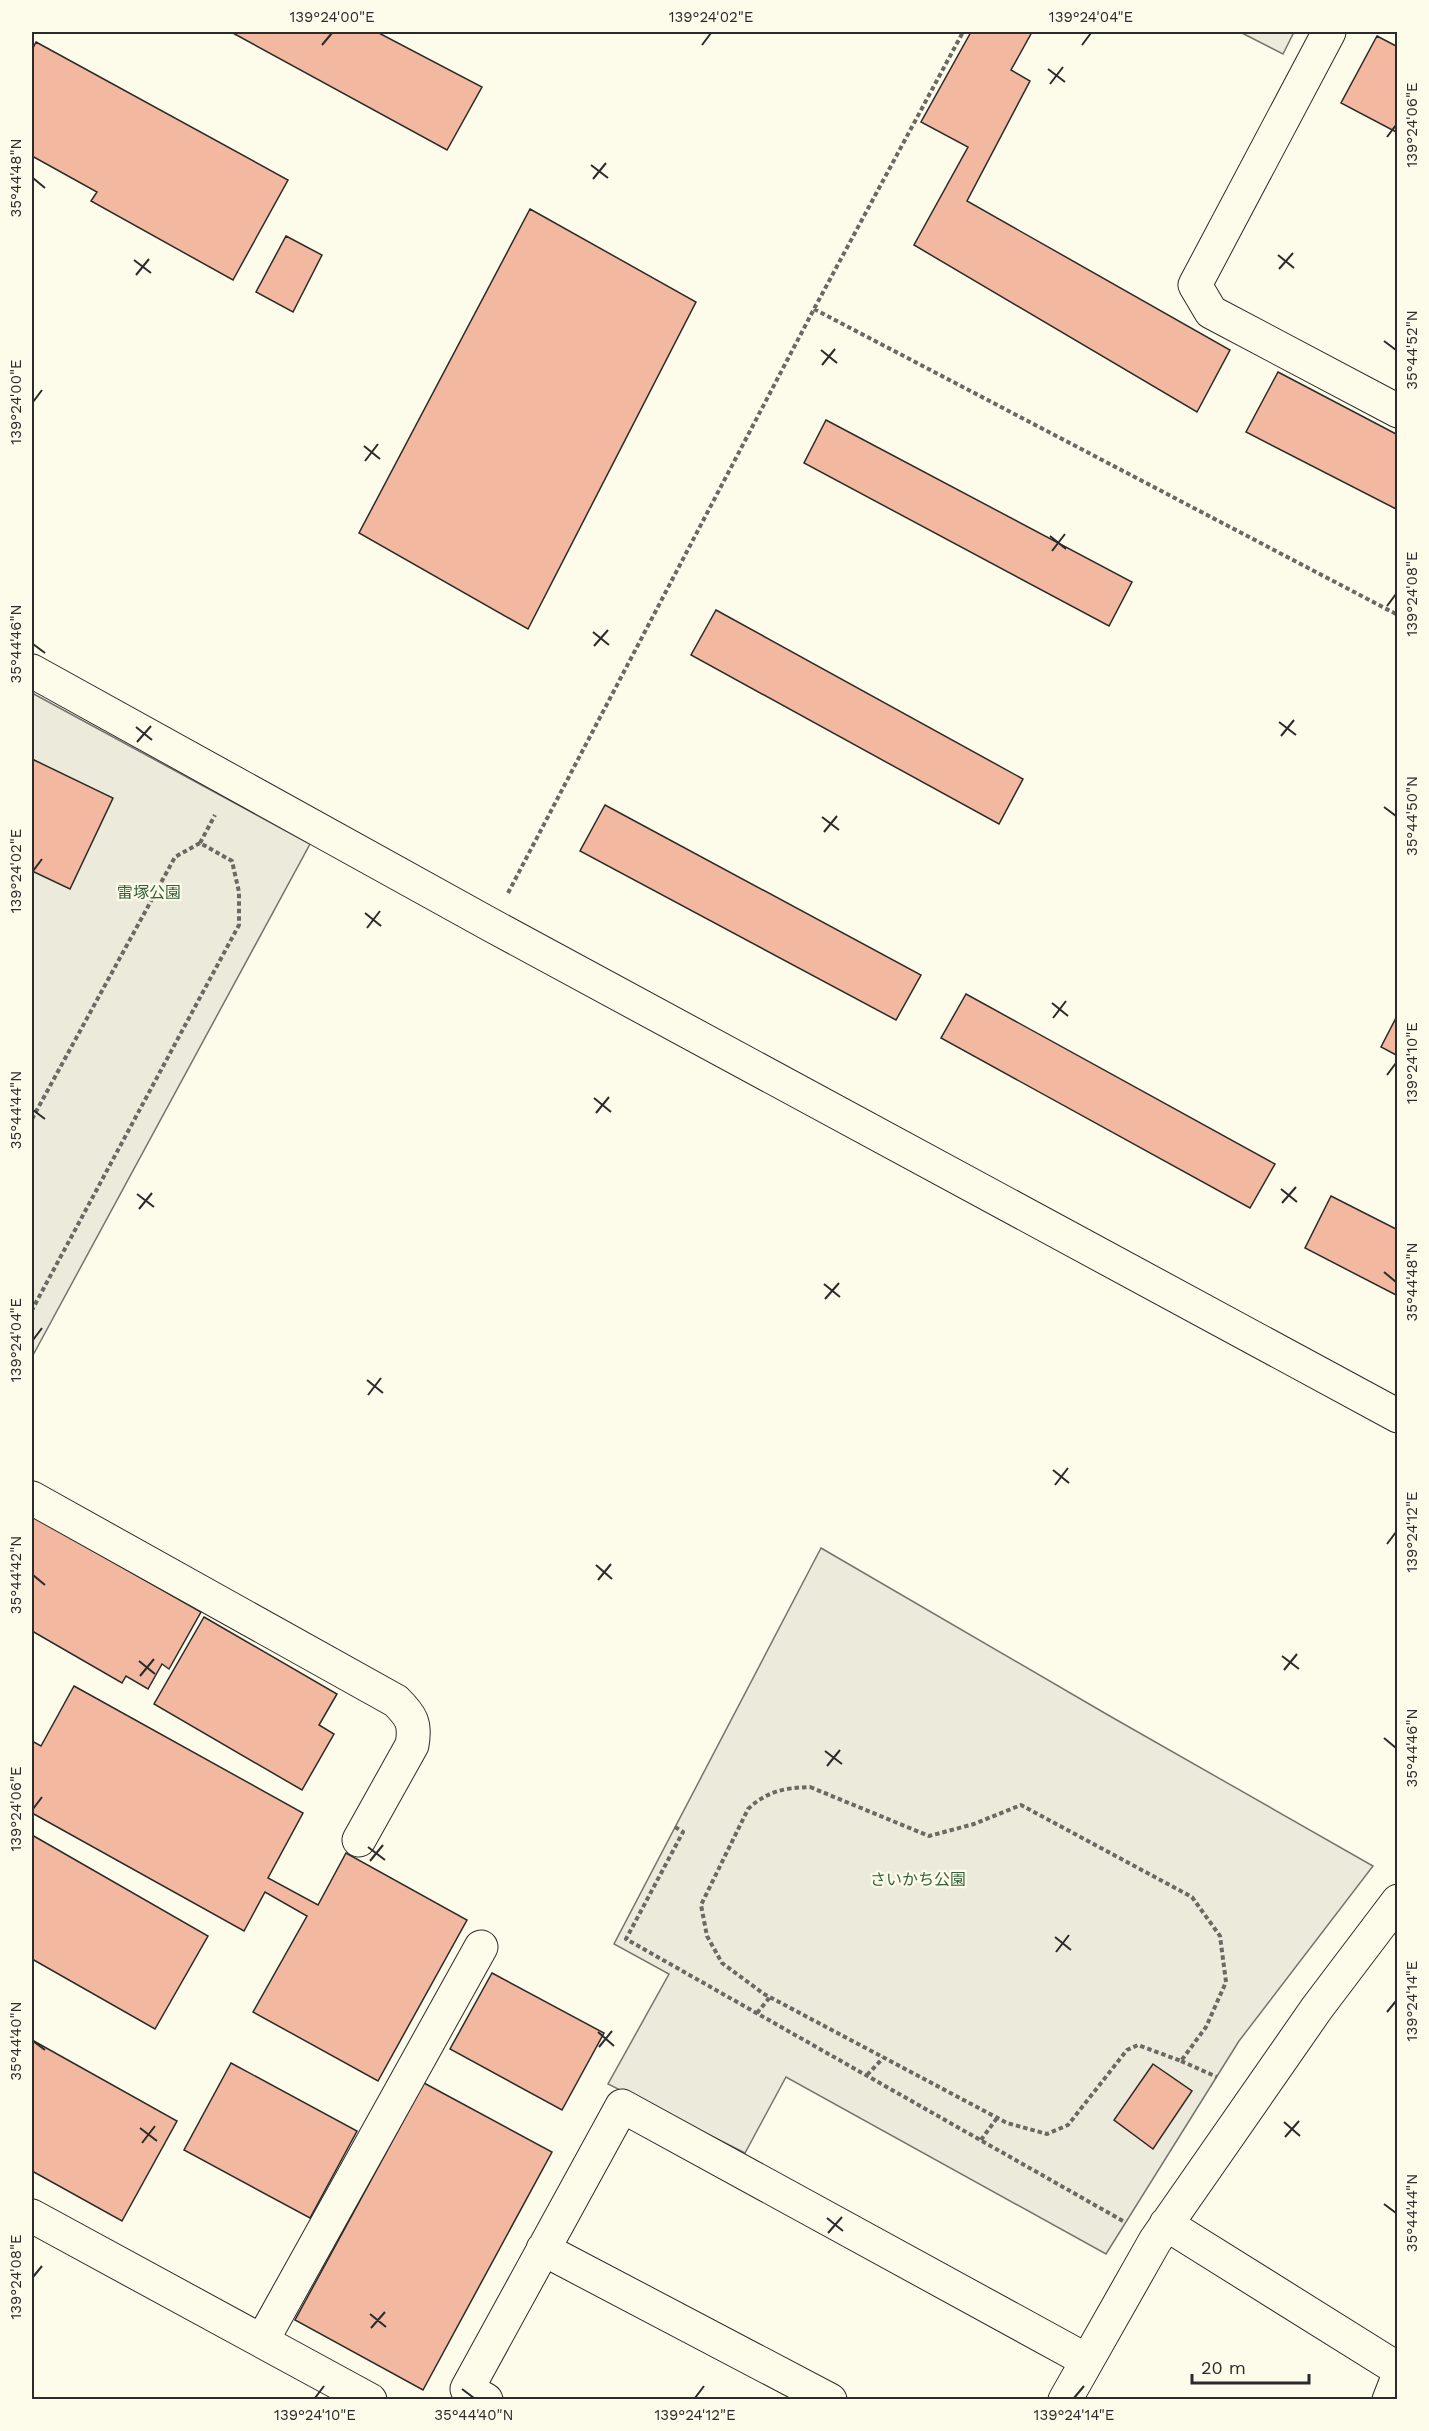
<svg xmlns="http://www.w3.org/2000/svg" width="1429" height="2431" viewBox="0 0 1429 2431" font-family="'Work Sans','Noto Sans JP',sans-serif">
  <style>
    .green { fill: #ecebdb; stroke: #74746e; stroke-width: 1.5 }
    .building { fill: #f2b8a0; stroke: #2b2b2b; stroke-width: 1.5 }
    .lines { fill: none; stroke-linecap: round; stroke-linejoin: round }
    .minor-casing { stroke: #2b2b2b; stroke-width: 35 }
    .path { stroke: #6a6964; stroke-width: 4; stroke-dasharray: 4.5 3; stroke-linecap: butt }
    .minor { stroke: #fdfbea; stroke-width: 33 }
    .ticks { fill: none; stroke: #2b2b2b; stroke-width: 2 }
    .labels { text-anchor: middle; stroke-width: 4.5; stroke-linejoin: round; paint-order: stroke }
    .park-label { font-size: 16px; fill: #34623c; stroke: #fdfbea }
    .neatline { fill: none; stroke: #2b2b2b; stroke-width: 2 }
    .ticks-label { font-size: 15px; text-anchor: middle; fill: #2b2b2b }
  </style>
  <rect width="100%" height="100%" fill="#fdfbea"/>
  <!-- green -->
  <path class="green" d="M 1240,32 L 1294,32 L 1283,54 Z
    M 32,693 L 310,844 L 32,1357 Z
    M 821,1548 L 1108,1715 L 1373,1866 L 1239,2041 L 1106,2254 L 786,2077 L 745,2153 L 608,2084 L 669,1974 L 614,1944 Z"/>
  <!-- building -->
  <path class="building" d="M 231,32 L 377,32 L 482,87 L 447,150 Z
    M 971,32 L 1032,32 L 1011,70 L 1030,81 L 967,201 L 1230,350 L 1197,412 L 914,245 L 968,147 L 921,122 Z
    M 1377,36 L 1398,47 L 1398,133 L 1341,103 Z
    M 36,42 L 288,180 L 233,280 L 91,201 L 97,192 L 32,156 L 32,50 Z
    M 530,209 L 696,302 L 528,629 L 359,533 Z
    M 286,236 L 322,255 L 293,312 L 256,292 Z
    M 1278,372 L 1398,435 L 1398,510 L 1246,432 Z
    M 826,420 L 1132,582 L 1109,626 L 804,463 Z
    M 716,610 L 1023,779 L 999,824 L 691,655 Z
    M 32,759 L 113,798 L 70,889 L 32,871 Z
    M 605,805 L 921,975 L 896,1020 L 580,851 Z
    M 966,994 L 1275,1164 L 1250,1208 L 941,1038 Z
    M 1398,1014 L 1398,1056 L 1381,1047 Z
    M 1331,1196 L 1398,1230 L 1398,1296 L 1305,1248 Z
    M 32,1516 L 201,1612 L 169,1669 L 162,1664 L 148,1689 L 126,1676 L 122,1683 L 32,1631 Z
    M 204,1617 L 337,1694 L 319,1725 L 334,1734 L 302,1790 L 154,1704 Z
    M 74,1686 L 303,1813 L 268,1878 L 318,1905 L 346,1853 L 467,1920 L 378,2081 L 253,2012 L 307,1916 L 265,1892 L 244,1931 L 32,1813 L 32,1741 L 41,1746 Z
    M 32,1835 L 208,1936 L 155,2029 L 32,1959 Z
    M 492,1973 L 604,2033 L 562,2110 L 450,2049 Z
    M 32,2040 L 177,2121 L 122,2221 L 32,2171 Z
    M 231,2063 L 357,2131 L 310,2218 L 184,2150 Z
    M 1153,2064 L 1192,2091 L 1153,2149 L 1114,2120 Z
    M 424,2083 L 552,2152 L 423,2390 L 295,2320 Z"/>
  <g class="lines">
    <!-- minor casing -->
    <g class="minor-casing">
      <path id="minor" d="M 1329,32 L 1195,285 L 1211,312 L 1398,411
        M 32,671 L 491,925 L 1398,1416
        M 32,1498 L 396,1701 C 411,1716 416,1723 412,1745 L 359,1840
        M 32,2216 L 370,2400
        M 1166,2224 L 1398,2369
        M 543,2249 L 830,2400
        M 262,2341 L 481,1947
        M 486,2400 L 467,2389 L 622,2106 L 1086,2360
        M 1065,2400 L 1155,2241 L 1317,2008 L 1398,1901
        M 1389,2400 L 1398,2377"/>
    </g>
    <!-- path -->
    <path class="path" d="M 814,309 L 1398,615
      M 200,843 L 215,815
      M 508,893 L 814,309 L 963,32
      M 32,1119 L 175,857 L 200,843 L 232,861 L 239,892 L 239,925 L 32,1310
      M 810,1787 L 929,1836 L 974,1824 L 1021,1805 L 1192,1897 L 1220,1936 L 1226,1982 L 1206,2027 L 1181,2061 L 1138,2045 L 1127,2050 L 1068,2125 L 1047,2134 L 1007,2123 L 764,1994 L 722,1963 L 707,1936 L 701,1905 L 748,1809 C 767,1791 784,1788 810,1787 Z
      M 675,1827 L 683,1832 L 626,1939 L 1123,2221
      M 757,2013 L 770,1997
      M 1181,2061 L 1217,2077
      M 867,2075 L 883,2058
      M 981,2140 L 997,2118"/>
    <!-- minor -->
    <use href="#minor" class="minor"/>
  </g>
  <!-- ticks -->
  <path class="ticks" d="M 322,45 L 332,33M 702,45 L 711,33M 1082,45 L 1091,33M 1048,69 L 1065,82M 1050,84 L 1063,67M 1387,137 L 1396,125M 591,165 L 608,178M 33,178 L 45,188M 593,179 L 606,163M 1278,255 L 1294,268M 134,260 L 151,273M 1279,269 L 1293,253M 136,275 L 149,259M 1384,341 L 1396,350M 821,350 L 837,363M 822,365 L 835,349M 33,402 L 42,390M 364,446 L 380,459M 365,461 L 378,444M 1050,536 L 1066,549M 1052,551 L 1065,534M 1387,606 L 1396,594M 593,632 L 609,645M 33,644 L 45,653M 594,646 L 608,630M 1279,722 L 1296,735M 136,727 L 152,740M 1281,736 L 1294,720M 137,742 L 151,726M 1384,807 L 1396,816M 822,817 L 839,830M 824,832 L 837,816M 33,871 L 42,859M 365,913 L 381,926M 367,928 L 380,911M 1052,1003 L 1068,1016M 1053,1018 L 1066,1001M 1387,1075 L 1396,1063M 594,1098 L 611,1112M 33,1110 L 45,1119M 596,1113 L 609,1097M 1281,1189 L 1297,1202M 137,1194 L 154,1207M 1282,1203 L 1296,1187M 139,1209 L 152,1193M 1384,1272 L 1396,1282M 824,1284 L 840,1297M 825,1299 L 839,1283M 33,1340 L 42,1328M 367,1380 L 383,1393M 368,1395 L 381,1378M 1053,1470 L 1069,1483M 1055,1485 L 1068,1468M 1387,1544 L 1396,1532M 596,1565 L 612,1579M 33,1575 L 45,1585M 598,1580 L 611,1564M 1282,1656 L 1299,1669M 139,1661 L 155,1674M 1284,1670 L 1297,1654M 140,1676 L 154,1659M 1384,1738 L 1396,1748M 825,1751 L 842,1764M 827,1766 L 840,1750M 33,1809 L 42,1797M 368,1847 L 385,1860M 370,1861 L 383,1845M 1055,1937 L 1071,1950M 1056,1952 L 1069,1935M 1387,2012 L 1396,2001M 598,2032 L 614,2046M 33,2041 L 45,2050M 599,2047 L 612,2031M 1284,2122 L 1300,2136M 140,2128 L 157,2141M 1285,2137 L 1299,2121M 142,2143 L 155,2126M 1384,2204 L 1396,2213M 827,2218 L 843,2231M 828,2233 L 842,2217M 33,2277 L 42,2266M 370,2314 L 386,2327M 371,2328 L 385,2312M 462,2389 L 474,2398M 315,2398 L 324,2386M 695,2398 L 704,2386M 1074,2398 L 1084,2386"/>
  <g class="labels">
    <!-- park labels -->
    <g class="park-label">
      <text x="149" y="898">雷塚公園</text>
      <text x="918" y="1885">さいかち公園</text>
    </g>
  </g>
  <!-- border -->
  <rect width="1429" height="2431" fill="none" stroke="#fdfbea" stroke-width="66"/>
  <!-- scale -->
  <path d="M1192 2374v9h117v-9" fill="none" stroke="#2b2b2b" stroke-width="3"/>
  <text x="1201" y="2374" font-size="18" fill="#2b2b2b" stroke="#fdfbea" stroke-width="4.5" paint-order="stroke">20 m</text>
  <rect x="33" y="33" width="1363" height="2365" class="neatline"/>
  <g class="ticks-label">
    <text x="332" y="22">139°24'00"E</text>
    <text x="711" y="22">139°24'02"E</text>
    <text x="1091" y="22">139°24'04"E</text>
    <text transform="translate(1412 125) rotate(-90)" y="5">139°24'06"E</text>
    <text transform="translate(16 178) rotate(-90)" y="5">35°44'48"N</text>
    <text transform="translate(1412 350) rotate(-90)" y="5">35°44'52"N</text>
    <text transform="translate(16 402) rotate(-90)" y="5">139°24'00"E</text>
    <text transform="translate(1412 594) rotate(-90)" y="5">139°24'08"E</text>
    <text transform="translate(16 644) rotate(-90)" y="5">35°44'46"N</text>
    <text transform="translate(1412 816) rotate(-90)" y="5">35°44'50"N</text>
    <text transform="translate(16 871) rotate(-90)" y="5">139°24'02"E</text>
    <text transform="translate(1412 1063) rotate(-90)" y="5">139°24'10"E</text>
    <text transform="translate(16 1110) rotate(-90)" y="5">35°44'44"N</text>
    <text transform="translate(1412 1282) rotate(-90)" y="5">35°44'48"N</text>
    <text transform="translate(16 1340) rotate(-90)" y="5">139°24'04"E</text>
    <text transform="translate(1412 1532) rotate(-90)" y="5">139°24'12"E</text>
    <text transform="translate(16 1575) rotate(-90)" y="5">35°44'42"N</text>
    <text transform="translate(1412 1748) rotate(-90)" y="5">35°44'46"N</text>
    <text transform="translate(16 1809) rotate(-90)" y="5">139°24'06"E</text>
    <text transform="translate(1412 2001) rotate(-90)" y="5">139°24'14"E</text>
    <text transform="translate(16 2041) rotate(-90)" y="5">35°44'40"N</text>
    <text transform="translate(1412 2213) rotate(-90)" y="5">35°44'44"N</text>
    <text transform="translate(16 2277) rotate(-90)" y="5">139°24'08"E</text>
    <text x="315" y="2420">139°24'10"E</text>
    <text x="474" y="2420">35°44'40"N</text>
    <text x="695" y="2420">139°24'12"E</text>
    <text x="1074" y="2420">139°24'14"E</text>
  </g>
</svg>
